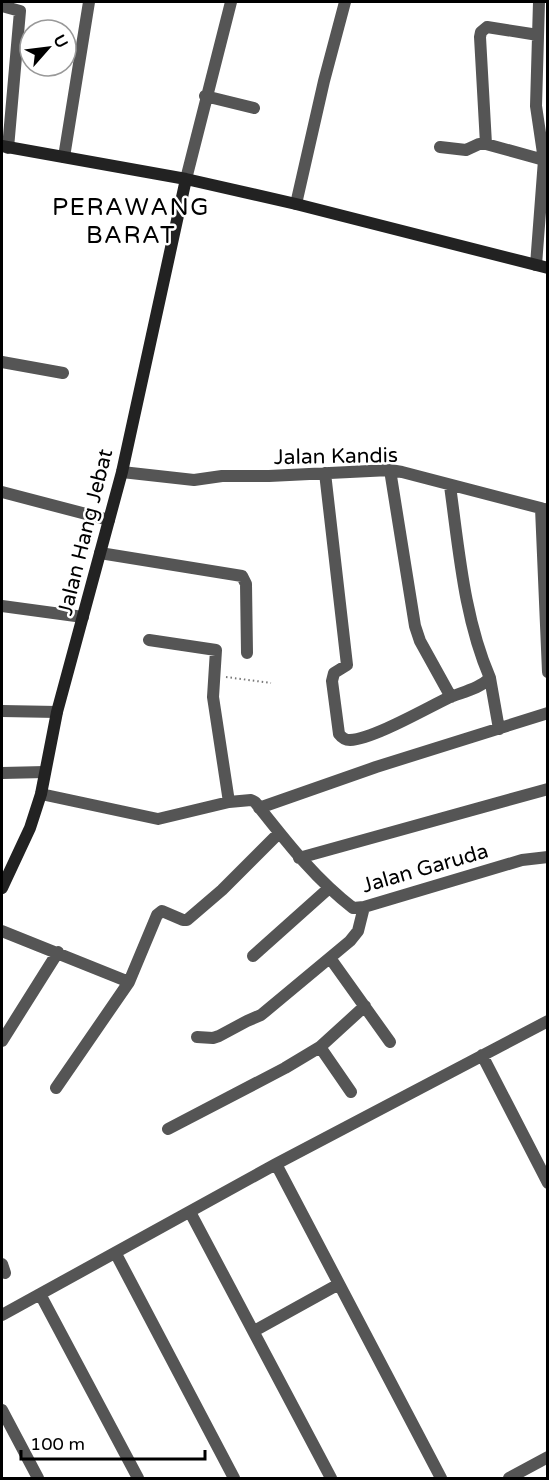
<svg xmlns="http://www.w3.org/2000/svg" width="549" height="1480" viewBox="0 0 549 1480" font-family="'Varela Round',sans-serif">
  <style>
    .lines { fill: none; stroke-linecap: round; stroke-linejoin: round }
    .path { stroke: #777; stroke-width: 2; stroke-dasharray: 1.5 3; stroke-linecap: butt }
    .street { stroke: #555; stroke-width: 12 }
    .secondary { stroke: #222; stroke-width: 12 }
    .labels { text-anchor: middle; stroke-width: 5; stroke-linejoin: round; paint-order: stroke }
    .street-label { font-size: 21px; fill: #000; stroke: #fff }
    .quarter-label { font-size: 24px; letter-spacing: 1.5px; fill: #000; stroke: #fff }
  </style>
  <rect width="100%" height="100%" fill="#fff"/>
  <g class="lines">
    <!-- path -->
    <path class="path" d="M 226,677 L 271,683"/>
    <!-- street -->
    <path class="street" d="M 2,6 L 20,11 L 8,148
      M 205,96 L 254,108
      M 486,144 L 480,37 L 481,32 L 487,27 L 538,35
      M 440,147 L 466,150 L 479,144 L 486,144 L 544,160
      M 64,157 L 89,2
      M 186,179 L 231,2
      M 296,204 L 324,81 L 345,2
      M 536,265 L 544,160 L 536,106 L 539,2
      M 2,362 L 63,373
      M 390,470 L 415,626 L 420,641 L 451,697
      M 122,472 L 194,480 L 222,476 L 269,476 L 390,470 L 402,472 L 548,510
      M 325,473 L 347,665 L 334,673 L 332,681 L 339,734 C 342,738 345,740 350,740 C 373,739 425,709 448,698 C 462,692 479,689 490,678 C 464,618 459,550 450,486
      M 2,492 L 109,520
      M 541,508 L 548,672
      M 100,553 L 242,576 L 246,584 L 247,653
      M 2,606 L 83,617
      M 149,640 L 216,650 L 213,697 L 229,802
      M 490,678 L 499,729
      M 2,711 L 57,712
      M 2,773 L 45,772
      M 41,794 L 158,819 L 229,802 L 251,800 L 255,802 C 286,841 314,878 353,908 L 364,907 L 522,860 L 548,857
      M 259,808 L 376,767 L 548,713
      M 299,858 L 548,789
      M 2,931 L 129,982 L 56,1088
      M 253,956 L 328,889
      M 330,958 L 390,1042
      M 129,982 L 157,915 L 162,911 L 183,920 L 187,920 L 222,890 L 279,833
      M 197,1037 L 213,1038 L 219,1036 L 247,1021 L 261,1015 L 350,941 L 358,931 L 364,907
      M 2,1041 L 58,952
      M 320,1047 L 351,1092
      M 482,1055 L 548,1183
      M 168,1129 L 285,1068 L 320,1047 L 365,1006
      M 276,1164 L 441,1478
      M 190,1212 L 331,1478
      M 116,1254 L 234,1478
      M 2,1264 L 5,1273
      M 40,1294 L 138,1478
      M 2,1315 L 276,1164 L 548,1021
      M 254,1331 L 339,1284
      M 2,1410 L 38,1478
      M 509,1478 L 548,1457"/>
    <!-- secondary -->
    <path class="secondary" d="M 2,146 L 186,179 L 296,204 L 548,268
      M 2,888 L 30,828 L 41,794 L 57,712 L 122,472 L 186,179"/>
  </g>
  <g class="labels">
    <!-- street labels -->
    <g class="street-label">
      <text transform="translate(336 456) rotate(-1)" y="7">Jalan Kandis</text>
      <text transform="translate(85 532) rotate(-76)" y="7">Jalan Hang Jebat</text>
      <text transform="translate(425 868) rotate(-16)" y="7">Jalan Garuda</text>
    </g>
    <!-- quarter labels -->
    <g class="quarter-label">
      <text x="131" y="215">PERAWANG<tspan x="131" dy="28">BARAT</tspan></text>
    </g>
  </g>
  <!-- border -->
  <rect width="549" height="1480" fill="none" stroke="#000000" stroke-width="6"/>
  <!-- north arrow -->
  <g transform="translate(48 48) rotate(62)"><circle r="28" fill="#ffffff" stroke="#999999" stroke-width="1.5"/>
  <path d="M0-4.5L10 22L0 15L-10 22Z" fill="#000000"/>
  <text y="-9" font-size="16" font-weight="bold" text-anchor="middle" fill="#000000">U</text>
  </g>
  <!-- scale -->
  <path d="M21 1450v9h184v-9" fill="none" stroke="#000000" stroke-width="3"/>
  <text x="30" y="1450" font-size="18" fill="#000000" stroke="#ffffff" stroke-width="4.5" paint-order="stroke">100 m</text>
</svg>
